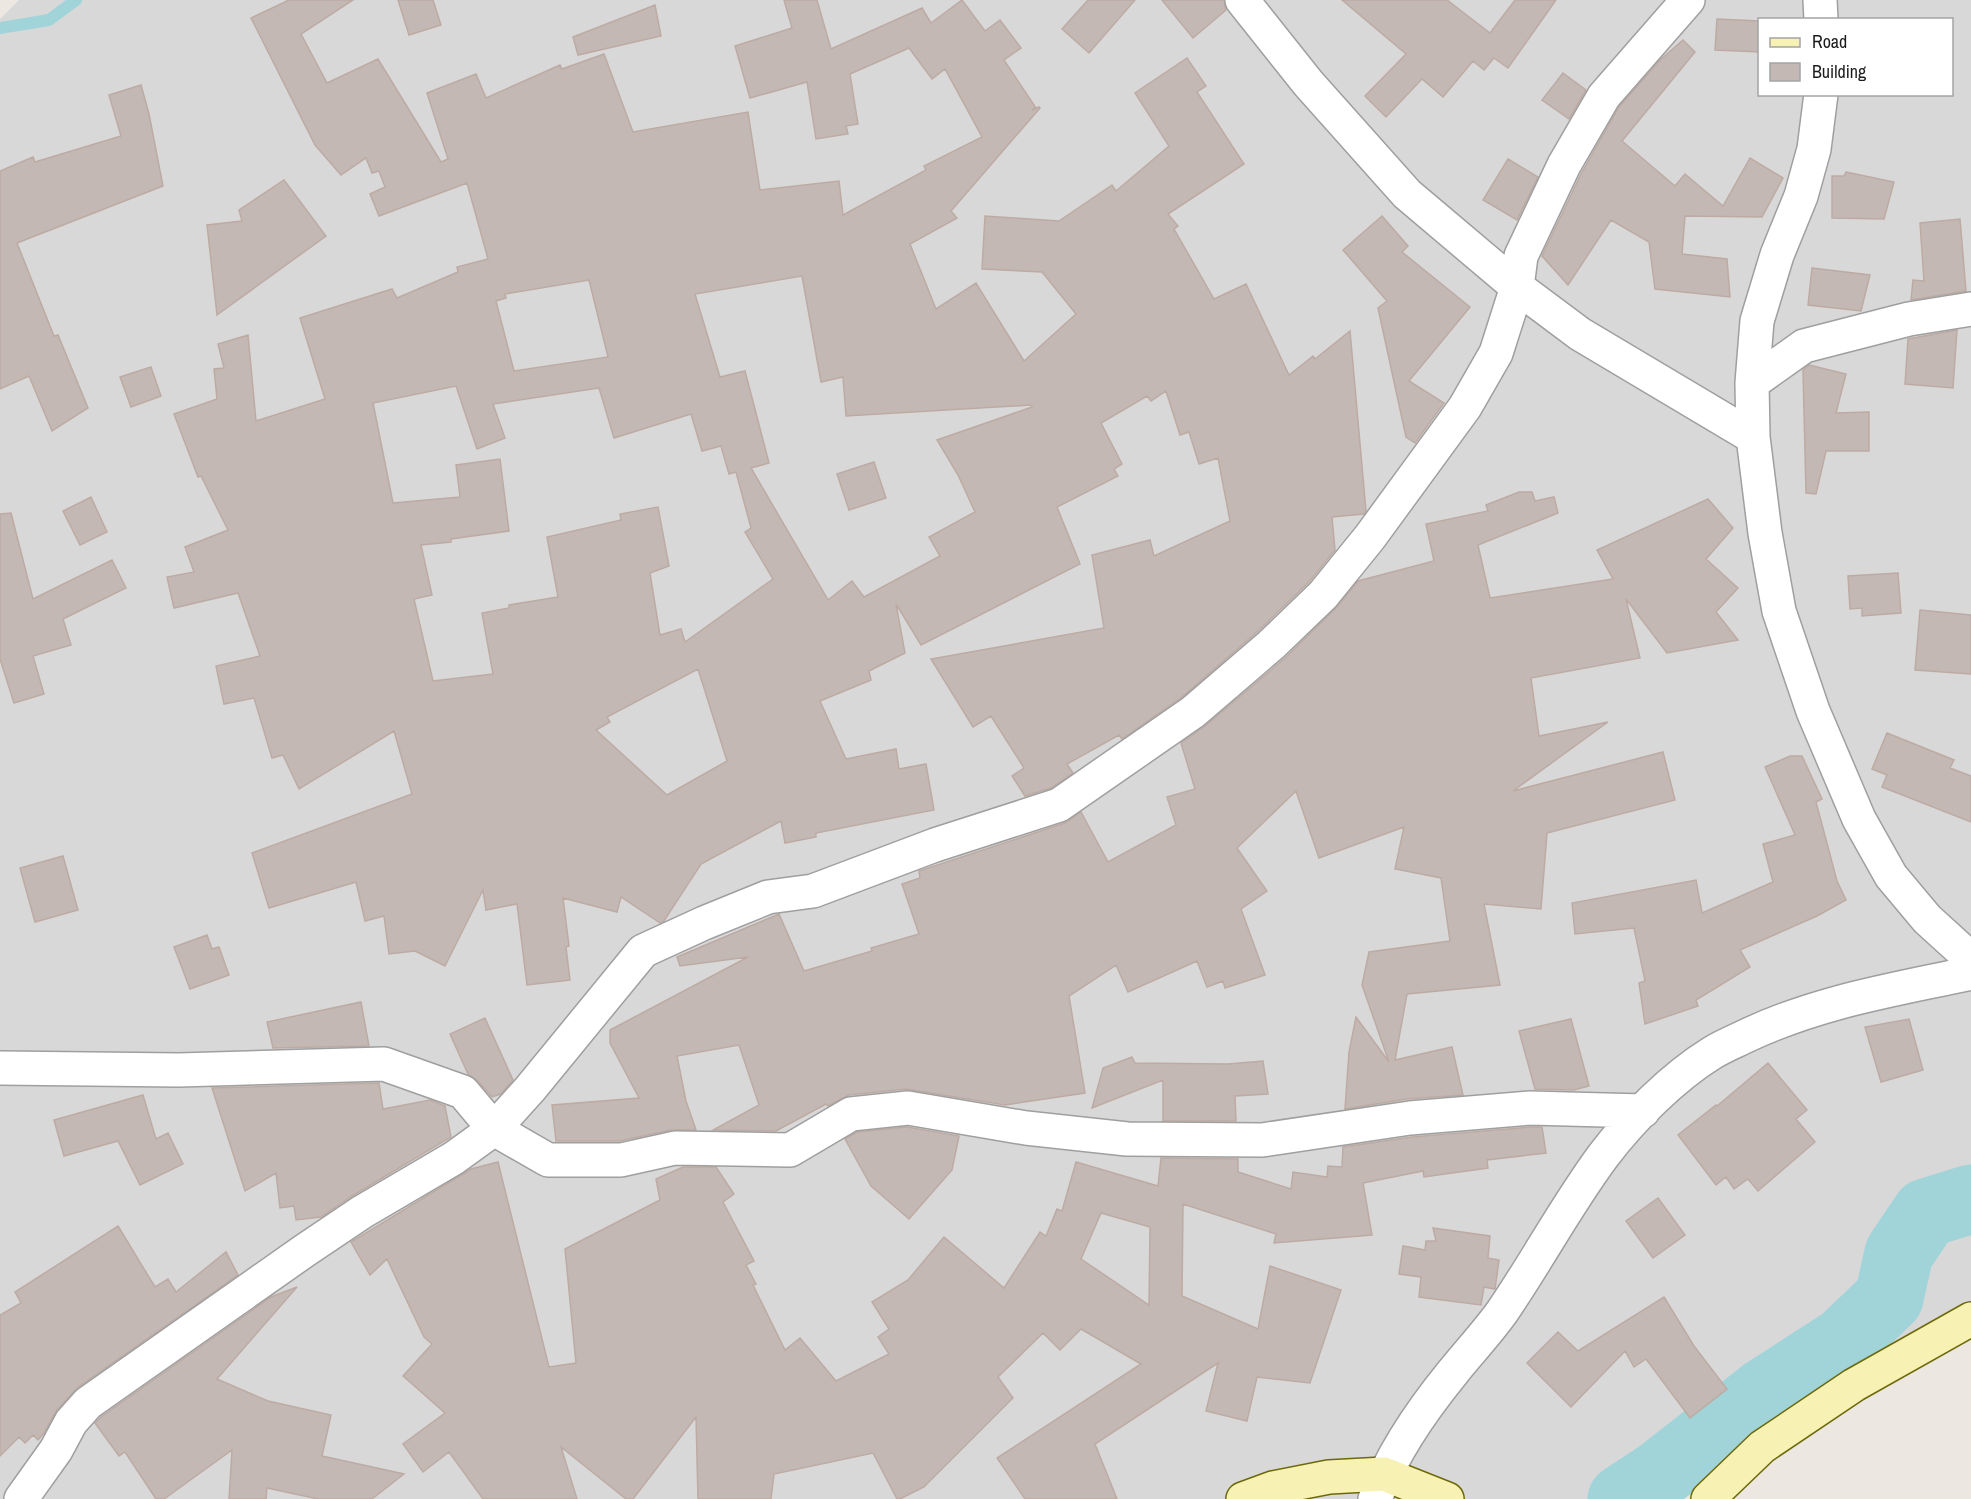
<svg xmlns="http://www.w3.org/2000/svg" width="1971" height="1499" viewBox="0 0 1971 1499" font-family="'Archivo Narrow',sans-serif">
  <style>
    .residential { fill: #d9d8d8; fill-rule: evenodd }
    .lines { fill: none; stroke-linecap: round; stroke-linejoin: round }
    .stream { stroke: #a1d4d9; stroke-width: 12 }
    .river { stroke: #a1d4d9; stroke-width: 69 }
    .building { fill: #c3b8b4; stroke: #bdaba3; stroke-width: 1.5; fill-rule: evenodd }
    .street-casing { stroke: #9f9f9f; stroke-width: 36 }
    .secondary-casing { stroke: #6c6908; stroke-width: 36 }
    .street { stroke: #fff; stroke-width: 33 }
    .secondary { stroke: #f7f1b4; stroke-width: 33 }
  </style>
  <rect width="100%" height="100%" fill="#ece7e0"/>
  <!-- residential -->
  <path class="residential" d="M 19,0 L 1971,0 L 1971,1338 L 1846,1358 L 1676,1499 L 0,1499 L 0,19 ZM 1760,20 L 1952,20 L 1952,94 L 1760,94 Z"/>
  <g class="lines">
    <!-- stream -->
    <path class="stream" d="M 0,28 L 49,20 L 76,0"/>
    <!-- river -->
    <path class="river" d="M 1622,1499 L 1660,1474 L 1765,1392 L 1844,1341 L 1889,1298 L 1899,1253 L 1926,1213 L 1971,1199"/>
  </g>
  <!-- building -->
  <path class="building" d="M 289,0 L 353,0 L 301,34 L 327,83 L 378,59 L 441,162 L 448,159 L 427,93 L 476,74 L 486,98 L 560,65 L 562,69 L 604,54 L 633,132 L 748,112 L 760,190 L 839,181 L 843,215 L 926,170 L 924,166 L 982,137 L 945,69 L 932,79 L 909,48 L 850,74 L 858,124 L 846,126 L 848,134 L 816,139 L 807,82 L 750,98 L 735,46 L 792,28 L 784,0 L 817,0 L 831,49 L 922,8 L 931,23 L 962,0 L 985,31 L 1000,20 L 1021,48 L 1004,60 L 1036,108 L 1032,110 L 1039,107 L 1040,108 L 951,211 L 957,218 L 910,244 L 936,309 L 976,283 L 1024,361 L 1076,314 L 1042,272 L 982,269 L 985,216 L 1059,221 L 1112,185 L 1116,191 L 1169,146 L 1135,93 L 1187,58 L 1206,86 L 1197,92 L 1244,164 L 1168,214 L 1178,226 L 1174,229 L 1214,299 L 1246,284 L 1289,375 L 1313,356 L 1315,359 L 1350,331 L 1366,511 L 1364,514 L 1332,517 L 1335,550 L 1309,582 L 1258,631 L 1182,697 L 1122,739 L 1119,735 L 1067,764 L 1073,773 L 1051,788 L 1025,796 L 1012,776 L 1024,768 L 991,716 L 973,727 L 931,659 L 1104,628 L 1092,555 L 1150,540 L 1154,556 L 1230,521 L 1218,458 L 1199,464 L 1189,432 L 1180,435 L 1166,391 L 1151,401 L 1147,396 L 1101,423 L 1122,464 L 1114,469 L 1118,476 L 1057,507 L 1080,564 L 921,645 L 896,604 L 905,653 L 869,671 L 871,680 L 820,701 L 846,759 L 896,749 L 899,769 L 926,764 L 934,810 L 816,833 L 816,837 L 785,843 L 781,821 L 701,864 L 664,921 L 660,923 L 621,897 L 617,912 L 563,898 L 569,946 L 566,947 L 570,980 L 527,985 L 517,904 L 486,910 L 483,890 L 445,966 L 415,951 L 389,954 L 384,916 L 365,921 L 356,882 L 269,908 L 252,853 L 412,794 L 394,731 L 299,789 L 283,755 L 272,758 L 254,698 L 224,704 L 216,666 L 260,656 L 238,593 L 174,608 L 167,577 L 194,572 L 185,547 L 228,530 L 201,476 L 198,477 L 174,414 L 217,399 L 214,369 L 224,368 L 218,344 L 248,335 L 256,421 L 325,399 L 300,318 L 392,289 L 397,298 L 458,272 L 457,267 L 488,259 L 467,183 L 379,216 L 370,194 L 385,187 L 379,171 L 372,173 L 366,158 L 341,175 L 315,145 L 251,18 ZM 802,276 L 821,382 L 843,377 L 846,416 L 1031,405 L 1032,407 L 937,440 L 958,475 L 975,512 L 929,537 L 940,556 L 864,597 L 852,581 L 828,600 L 751,468 L 769,463 L 745,371 L 720,377 L 695,294 ZM 589,280 L 608,357 L 514,371 L 496,301 L 506,298 L 505,294 ZM 456,386 L 477,449 L 505,438 L 493,404 L 599,388 L 614,438 L 691,414 L 702,451 L 721,446 L 729,474 L 736,472 L 751,528 L 745,532 L 773,579 L 685,642 L 681,629 L 660,635 L 650,573 L 669,566 L 658,507 L 620,514 L 621,520 L 547,537 L 558,597 L 509,605 L 509,608 L 482,613 L 493,674 L 433,681 L 414,599 L 432,595 L 421,545 L 451,542 L 451,539 L 509,531 L 500,459 L 456,465 L 460,497 L 393,503 L 373,403 ZM 698,669 L 727,761 L 667,795 L 596,730 L 610,722 L 607,717 Z
    M 398,0 L 433,0 L 441,25 L 409,35 Z
    M 1088,0 L 1135,0 L 1089,53 L 1062,29 Z
    M 1162,0 L 1224,0 L 1226,10 L 1193,38 Z
    M 1342,0 L 1447,0 L 1490,33 L 1515,0 L 1556,0 L 1508,68 L 1494,58 L 1484,70 L 1473,61 L 1443,97 L 1422,79 L 1386,117 L 1365,96 L 1406,54 Z
    M 655,5 L 661,36 L 578,55 L 573,37 Z
    M 1717,19 L 1760,21 L 1760,52 L 1715,50 Z
    M 1683,40 L 1695,52 L 1622,141 L 1675,186 L 1685,174 L 1723,206 L 1750,158 L 1783,178 L 1762,217 L 1685,216 L 1682,254 L 1727,259 L 1730,297 L 1655,289 L 1649,242 L 1611,220 L 1568,285 L 1542,256 L 1581,174 L 1619,107 L 1660,60 Z
    M 1563,73 L 1586,90 L 1569,119 L 1542,100 Z
    M 141,85 L 149,114 L 163,186 L 17,243 L 54,336 L 58,335 L 88,408 L 52,431 L 29,376 L 0,389 L 0,171 L 33,157 L 35,162 L 121,136 L 109,95 Z
    M 1508,159 L 1538,177 L 1517,220 L 1483,200 Z
    M 1846,172 L 1894,182 L 1884,219 L 1832,218 L 1832,176 L 1844,176 Z
    M 284,180 L 326,236 L 217,315 L 207,225 L 242,221 L 239,210 Z
    M 1382,216 L 1408,246 L 1402,252 L 1470,307 L 1409,381 L 1444,403 L 1415,443 L 1406,437 L 1378,308 L 1387,301 L 1343,250 Z
    M 1960,219 L 1966,291 L 1911,300 L 1913,280 L 1924,281 L 1920,223 Z
    M 1812,268 L 1870,275 L 1861,311 L 1808,305 Z
    M 1957,330 L 1953,388 L 1905,384 L 1908,339 Z
    M 1809,365 L 1846,374 L 1836,413 L 1869,412 L 1869,451 L 1826,451 L 1816,494 L 1806,493 L 1803,370 Z
    M 151,367 L 161,396 L 131,407 L 120,377 Z
    M 874,462 L 886,498 L 849,510 L 837,474 Z
    M 1519,492 L 1532,492 L 1535,501 L 1554,497 L 1558,513 L 1478,545 L 1490,598 L 1613,579 L 1597,550 L 1708,499 L 1733,528 L 1706,559 L 1738,588 L 1716,612 L 1738,640 L 1667,653 L 1626,599 L 1640,658 L 1531,678 L 1539,736 L 1608,722 L 1513,791 L 1663,752 L 1675,800 L 1547,833 L 1541,909 L 1484,904 L 1500,985 L 1407,994 L 1395,1060 L 1452,1047 L 1463,1095 L 1407,1099 L 1345,1109 L 1349,1052 L 1356,1017 L 1389,1062 L 1362,985 L 1369,952 L 1450,941 L 1441,878 L 1395,869 L 1404,827 L 1319,858 L 1296,791 L 1237,848 L 1267,891 L 1241,909 L 1265,975 L 1225,988 L 1223,981 L 1207,987 L 1197,961 L 1128,992 L 1116,965 L 1069,996 L 1085,1093 L 1005,1105 L 906,1089 L 849,1095 L 828,1106 L 826,1104 L 776,1131 L 713,1130 L 759,1105 L 739,1045 L 677,1056 L 686,1101 L 696,1130 L 671,1130 L 619,1141 L 556,1141 L 552,1105 L 639,1098 L 610,1043 L 610,1030 L 748,957 L 680,966 L 677,957 L 779,914 L 804,971 L 872,951 L 871,948 L 919,934 L 902,884 L 920,878 L 919,871 L 1065,823 L 1081,812 L 1108,862 L 1176,825 L 1167,797 L 1195,789 L 1181,743 L 1205,726 L 1284,659 L 1336,608 L 1358,581 L 1434,561 L 1426,524 L 1488,511 L 1486,505 Z
    M 91,497 L 107,532 L 80,545 L 63,511 Z
    M 11,513 L 33,599 L 112,560 L 126,588 L 63,619 L 71,645 L 33,656 L 44,694 L 14,703 L 0,659 L 0,514 Z
    M 1898,573 L 1901,613 L 1862,616 L 1862,608 L 1850,609 L 1848,576 Z
    M 1920,610 L 1971,615 L 1971,674 L 1915,670 Z
    M 1887,733 L 1954,760 L 1950,768 L 1971,776 L 1971,822 L 1882,787 L 1887,775 L 1872,769 Z
    M 1790,756 L 1802,756 L 1822,799 L 1816,802 L 1837,881 L 1846,900 L 1817,916 L 1740,950 L 1750,967 L 1696,1000 L 1698,1006 L 1645,1024 L 1639,983 L 1645,981 L 1634,928 L 1575,934 L 1572,903 L 1696,880 L 1702,913 L 1773,882 L 1763,844 L 1795,835 L 1765,767 Z
    M 63,856 L 78,910 L 35,922 L 20,868 Z
    M 207,935 L 212,949 L 219,947 L 229,975 L 190,989 L 174,947 Z
    M 361,1002 L 369,1046 L 273,1048 L 267,1022 Z
    M 485,1018 L 513,1080 L 501,1094 L 492,1097 L 477,1080 L 468,1074 L 450,1034 Z
    M 1571,1019 L 1589,1086 L 1574,1090 L 1535,1089 L 1519,1031 Z
    M 1909,1019 L 1923,1070 L 1881,1082 L 1865,1027 Z
    M 1132,1057 L 1135,1063 L 1228,1064 L 1263,1061 L 1268,1094 L 1235,1096 L 1236,1121 L 1163,1121 L 1163,1080 L 1092,1108 L 1103,1068 Z
    M 1768,1063 L 1807,1110 L 1796,1119 L 1815,1142 L 1758,1191 L 1748,1179 L 1734,1189 L 1726,1177 L 1716,1185 L 1678,1135 L 1716,1105 L 1717,1106 Z
    M 379,1083 L 383,1109 L 430,1100 L 445,1106 L 451,1137 L 352,1196 L 321,1217 L 296,1220 L 294,1206 L 280,1208 L 276,1173 L 245,1191 L 212,1088 Z
    M 143,1095 L 156,1139 L 168,1133 L 183,1164 L 140,1185 L 118,1141 L 64,1156 L 54,1120 Z
    M 907,1127 L 959,1136 L 952,1170 L 909,1219 L 871,1186 L 845,1139 L 857,1132 Z
    M 1531,1127 L 1542,1127 L 1546,1153 L 1487,1160 L 1488,1168 L 1424,1177 L 1423,1171 L 1363,1183 L 1372,1235 L 1274,1243 L 1276,1234 L 1183,1204 L 1182,1296 L 1258,1329 L 1270,1266 L 1341,1290 L 1310,1383 L 1257,1377 L 1247,1421 L 1206,1411 L 1218,1363 L 1095,1444 L 1117,1499 L 1025,1499 L 997,1458 L 1141,1364 L 1081,1329 L 1060,1350 L 1043,1333 L 998,1377 L 1013,1398 L 924,1487 L 900,1499 L 897,1499 L 873,1453 L 774,1474 L 771,1499 L 698,1499 L 696,1417 L 633,1499 L 626,1499 L 561,1447 L 577,1499 L 483,1499 L 449,1452 L 423,1472 L 403,1444 L 445,1413 L 403,1376 L 432,1344 L 424,1337 L 387,1259 L 370,1275 L 351,1242 L 471,1169 L 498,1162 L 549,1367 L 576,1363 L 565,1249 L 660,1200 L 656,1179 L 683,1167 L 716,1167 L 734,1194 L 723,1202 L 754,1261 L 746,1265 L 756,1284 L 753,1285 L 785,1350 L 800,1338 L 836,1381 L 889,1354 L 878,1337 L 889,1329 L 872,1302 L 908,1280 L 944,1237 L 1004,1288 L 1040,1232 L 1046,1236 L 1057,1209 L 1062,1211 L 1076,1162 L 1158,1186 L 1161,1158 L 1238,1159 L 1238,1172 L 1291,1189 L 1293,1172 L 1327,1177 L 1328,1166 L 1342,1167 L 1343,1147 L 1412,1137 ZM 1101,1213 L 1150,1227 L 1149,1305 L 1081,1259 Z
    M 1658,1198 L 1685,1235 L 1653,1258 L 1626,1221 Z
    M 118,1226 L 155,1287 L 168,1279 L 176,1292 L 226,1252 L 238,1275 L 77,1388 L 57,1410 L 44,1433 L 38,1440 L 33,1435 L 25,1443 L 19,1437 L 0,1456 L 0,1315 L 21,1303 L 15,1292 Z
    M 1433,1228 L 1490,1236 L 1488,1258 L 1499,1260 L 1495,1289 L 1484,1287 L 1481,1305 L 1419,1297 L 1421,1277 L 1399,1274 L 1403,1246 L 1425,1250 L 1426,1241 L 1436,1241 Z
    M 297,1287 L 217,1379 L 268,1401 L 331,1415 L 322,1456 L 404,1474 L 372,1499 L 318,1499 L 267,1488 L 266,1499 L 229,1499 L 232,1450 L 164,1499 L 156,1499 L 125,1452 L 119,1456 L 95,1423 L 101,1417 L 271,1297 Z
    M 1664,1297 L 1694,1346 L 1727,1389 L 1690,1418 L 1646,1359 L 1634,1367 L 1625,1351 L 1571,1407 L 1527,1363 L 1558,1332 L 1578,1351 Z"/>
  <g class="lines">
    <!-- street casing -->
    <g class="street-casing">
      <path id="street" d="M 1242,0 L 1308,83 L 1407,194 L 1517,287 L 1580,334 L 1753,437
        M 1820,0 L 1821,20
        M 1821,94 L 1814,149 L 1801,196 L 1777,255 L 1757,321 L 1752,383 L 1753,437 L 1765,533 L 1779,611 L 1813,711 L 1859,819 L 1891,876 L 1927,919 L 1971,959
        M 1752,383 L 1804,346 L 1909,319 L 1971,309
        M 0,1068 L 179,1070 L 384,1064 L 463,1092 L 494,1129 L 548,1160 L 621,1160 L 675,1148 L 790,1150 L 851,1114 L 908,1108 L 1026,1128 L 1127,1139 L 1262,1140 L 1410,1118 L 1530,1108 L 1643,1111
        M 21,1499 L 56,1450 L 71,1422 L 88,1403 L 304,1251 L 362,1212 L 454,1158 L 494,1129 L 530,1089 L 643,951 L 704,923 L 768,897 L 813,891 L 935,845 L 1059,805 L 1193,712 L 1271,645 L 1323,595 L 1370,537 L 1465,407 L 1496,353 L 1517,287 L 1521,256 L 1564,165 L 1604,96 L 1688,0
        M 1375,1499 C 1392,1453 1422,1410 1453,1372 C 1469,1352 1487,1333 1502,1312 C 1537,1261 1566,1206 1603,1156 C 1631,1119 1673,1077 1712,1053 C 1723,1046 1736,1041 1748,1035 C 1821,1001 1893,990 1971,973"/>
    </g>
    <!-- secondary casing -->
    <g class="secondary-casing">
      <path id="secondary" d="M 1243,1499 L 1273,1488 L 1329,1477 L 1384,1474 L 1447,1499
        M 1708,1499 L 1762,1447 L 1854,1385 L 1971,1319"/>
    </g>
    <!-- street -->
    <use href="#street" class="street"/>
    <!-- secondary -->
    <use href="#secondary" class="secondary"/>
  </g>
  <!-- legend -->
  <rect x="1758" y="18" width="195" height="78" fill="#ffffff" stroke="#a4a4a4" stroke-width="1.5"/>
  <rect x="1770" y="38" width="30" height="9" fill="#f7f1b4" stroke="#a4a4a4" stroke-width="1.5"/>
  <text x="1812" y="48" font-size="18" fill="#1b1b1b">Road</text>
  <rect x="1770" y="63" width="30" height="18" fill="#c3b8b4" stroke="#a4a4a4" stroke-width="1.5"/>
  <text x="1812" y="78" font-size="18" fill="#1b1b1b">Building</text>
</svg>
